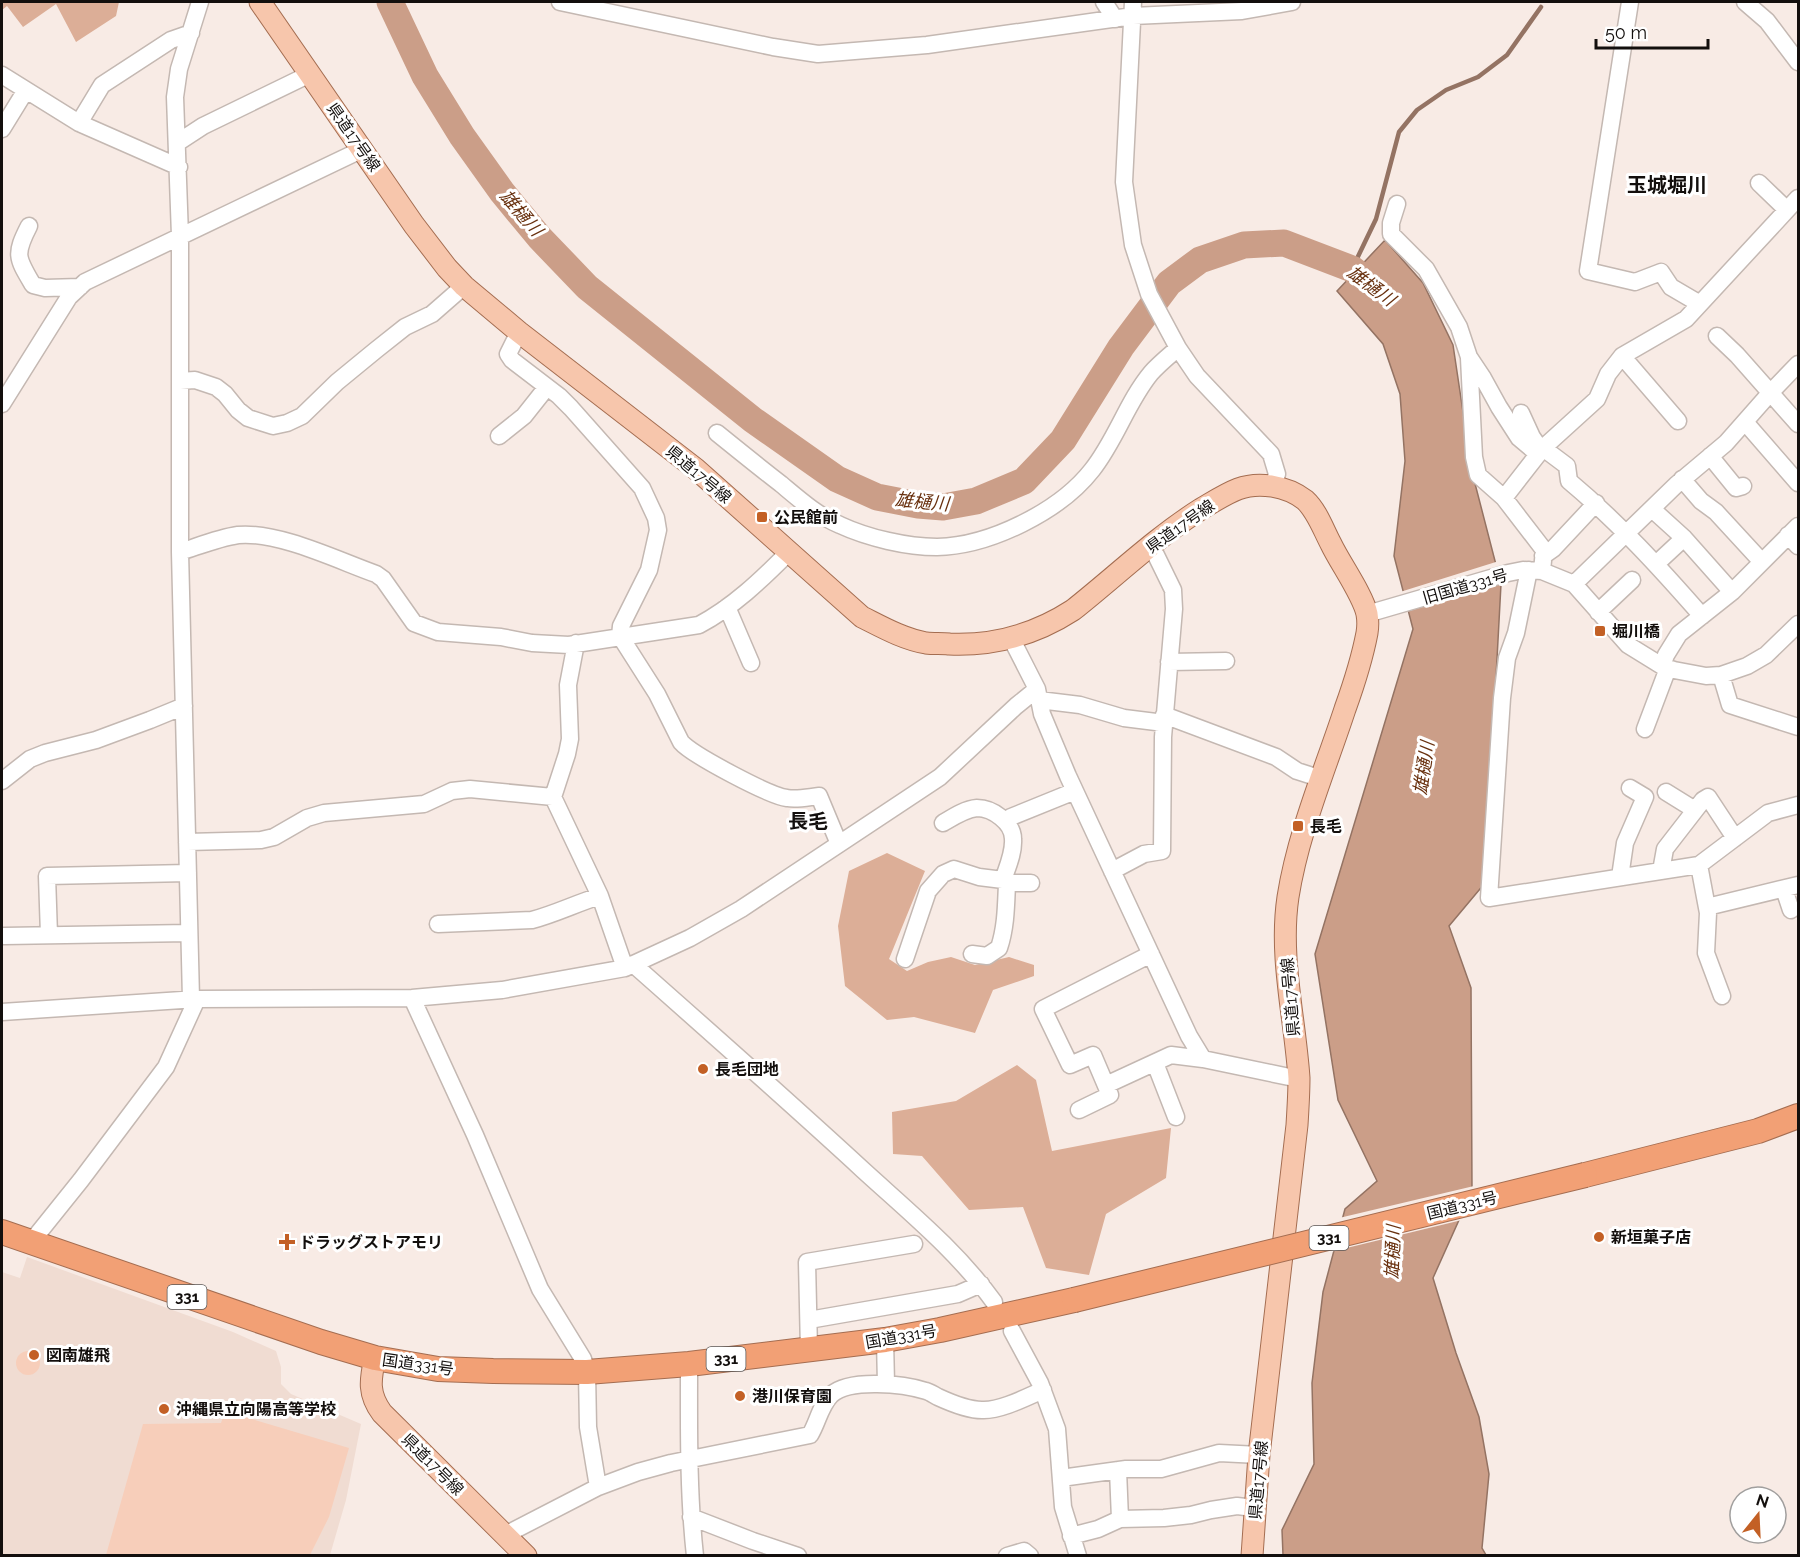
<svg xmlns="http://www.w3.org/2000/svg" width="1800" height="1557" viewBox="0 0 1800 1557" font-family="Raleway,'Noto Sans JP',sans-serif">
  <style>
    .built { fill: #f0dcd2 }
    .green { fill: #f7ceba }
    .forest { fill: #dcae97 }
    .water { fill: #cb9e88; stroke: #947363; stroke-width: 1.5 }
    .pier { fill: #f8ebe5 }
    .lines { fill: none; stroke-linecap: round; stroke-linejoin: round }
    .stream { stroke: #947363; stroke-width: 4.5 }
    .river { stroke: #cb9e88; stroke-width: 27 }
    .minor-casing { stroke: #c4b8b2; stroke-width: 19 }
    .major-casing { stroke: #a46d51; stroke-width: 23 }
    .highway-casing { stroke: #a46d51; stroke-width: 26 }
    .minor { stroke: #fff; stroke-width: 16 }
    .major { stroke: #f7c6ac; stroke-width: 21 }
    .highway { stroke: #f2a075; stroke-width: 24 }
    .highway-bridge-casing { stroke: #a46d51; stroke-width: 26; stroke-linecap: butt }
    .highway-bridge { stroke: #f2a075; stroke-width: 24 }
    .poi-dot { fill: #c36025; stroke: #fff; stroke-width: 2 }
    .labels { text-anchor: middle; stroke-width: 6; stroke-linejoin: round; paint-order: stroke }
    .shield { fill: #fff; stroke: #5a5756; stroke-width: 1.5 }
    .shield-label { font-size: 15px; font-weight: bold; fill: #130f0d }
    .street-label { font-size: 16px; fill: #130f0d; stroke: #fff }
    .poi-label { font-size: 16px; font-weight: bold; fill: #130f0d; stroke: #fff; text-anchor: start }
    .water-label { font-size: 18px; font-style: italic; fill: #69310f; stroke: #fff }
    .quarter-label { font-size: 20px; font-weight: bold; fill: #130f0d; stroke: #fff }
  </style>
  <rect width="100%" height="100%" fill="#f8ebe5"/>
  <!-- built -->
  <path class="built" d="M 27,1257 L 233,1332 L 276,1351 L 281,1367 L 281,1384 L 291,1394 L 361,1424 L 346,1500 L 330,1555 L 2,1556 L 2,1272 L 20,1278 Z"/>
  <!-- green -->
  <path class="green" d="M16 1363a12 12 0 1 1 24 0a12 12 0 1 1-24 0Z
    M 225,1411 L 349,1448 L 329,1517 L 310,1555 L 106,1555 L 143,1424 L 221,1423 Z"/>
  <!-- forest -->
  <path class="forest" d="M 2,2 L 119,2 L 116,16 L 76,42 L 56,4 L 23,27 L 7,6 L 2,10 Z
    M 887,853 L 925,871 L 889,959 L 907,971 L 928,962 L 951,957 L 975,965 L 1009,957 L 1034,965 L 1034,976 L 993,990 L 975,1033 L 914,1017 L 887,1020 L 845,986 L 838,926 L 849,871 Z
    M 1017,1065 L 1036,1080 L 1052,1151 L 1171,1128 L 1166,1178 L 1106,1214 L 1089,1275 L 1046,1268 L 1023,1207 L 969,1210 L 922,1156 L 893,1154 L 892,1112 L 956,1101 Z"/>
  <!-- water -->
  <path class="water" d="M 1385,240 L 1423,283 L 1453,345 L 1472,472 L 1501,584 L 1485,883 L 1449,926 L 1471,988 L 1472,1191 L 1433,1278 L 1456,1353 L 1479,1417 L 1489,1474 L 1482,1548 L 1486,1555 L 1283,1555 L 1282,1530 L 1314,1464 L 1312,1383 L 1323,1292 L 1345,1209 L 1377,1181 L 1338,1100 L 1315,954 L 1413,629 L 1394,556 L 1405,461 L 1400,394 L 1383,344 L 1337,291 Z"/>
  <!-- pier -->
  <path class="pier" d="M 1499,561 L 1504,582 L 1406,612 L 1400,592 Z
    M 1474,1186 L 1474,1192 L 1462,1220 L 1330,1252 L 1339,1218 Z"/>
  <g class="lines">
    <!-- stream -->
    <path class="stream" d="M 1352,269 L 1376,219 L 1399,132 L 1417,110 L 1446,90 L 1478,77 L 1507,55 L 1541,7"/>
    <!-- river -->
    <path class="river" d="M 390,2 L 425,76 L 462,136 L 502,192 L 540,238 L 587,287 L 753,420 L 837,479 L 877,497 L 918,505 L 943,507 L 976,501 L 1024,481 L 1063,440 L 1121,347 L 1169,283 L 1200,260 L 1244,245 L 1284,243 L 1352,269 L 1384,294"/>
    <!-- minor casing -->
    <g class="minor-casing">
      <path id="minor" d="M 560,2 L 773,47 L 818,54 L 927,45 L 1133,16 L 1242,11 L 1292,2
        M 1104,2 L 1115,19
        M 1133,2 L 1124,182 L 1133,245 L 1149,294 L 1178,348 L 1197,376 L 1271,454 L 1277,474 L 1273,486
        M 1630,2 L 1588,271 L 1635,282 L 1661,272 L 1671,287 L 1700,304
        M 1745,2 L 1767,21 L 1798,62
        M 2,75 L 79,123 L 179,167
        M 79,123 L 102,85 L 171,40 L 191,33
        M 2,129 L 26,90
        M 177,143 L 203,126 L 310,74
        M 1759,183 L 1787,210
        M 1397,204 L 1391,223 L 1391,234 L 1426,269 L 1459,327 L 1469,357 L 1483,378 L 1499,407 L 1519,438 L 1538,454
        M 29,226 C 14,255 17,258 33,285 L 45,288 L 80,287
        M 519,332 L 508,354 L 512,360 L 559,396 L 571,408 L 642,488 L 656,518 L 658,530 L 649,570 L 621,626 L 620,636 L 657,694 L 681,742 C 692,755 770,796 787,798 C 797,800 809,797 819,796 L 839,844
        M 1717,336 L 1737,355 L 1798,424
        M 1622,356 L 1678,421
        M 1469,358 L 1474,457 L 1478,475 L 1504,498
        M 180,381 L 195,380 L 216,387 L 225,394 L 238,410 L 248,418 L 273,426 L 287,423 L 302,416 L 337,382 L 376,350 L 405,327 L 432,314 L 464,286
        M 2,404 L 69,297 L 85,282 L 363,149
        M 1521,413 L 1532,437 L 1541,450
        M 1745,422 L 1798,483
        M 717,433 C 738,450 759,467 781,484 C 799,499 818,516 840,525 C 868,538 907,547 937,547 C 990,546 1060,511 1092,470 C 1116,440 1127,402 1151,373 C 1159,364 1169,356 1178,348
        M 499,436 L 524,416 L 547,387
        M 1543,448 L 1567,466 L 1569,481 C 1618,522 1660,568 1702,616
        M 1710,456 L 1736,488 L 1743,486
        M 1682,479 L 1701,501 L 1716,512 L 1762,562
        M 1652,509 L 1684,538 L 1732,592
        M 1788,535 L 1798,546
        M 180,552 C 199,546 218,538 238,535 C 278,531 339,561 376,574 L 383,579 L 414,623 L 438,632 L 501,637 L 532,643 L 569,645 L 699,625 C 733,607 761,580 788,553
        M 1543,556 L 1553,549 L 1596,503
        M 1656,564 L 1684,538
        M 1529,570 L 1516,633 L 1507,658 L 1502,698 L 1489,898 L 1699,865 L 1768,813 L 1798,805
        M 1542,571 L 1544,550 L 1504,498 L 1543,448 L 1597,399 L 1608,374 L 1622,356 L 1686,319 L 1798,198
        M 1574,584 L 1676,485 L 1726,443 L 1771,392 L 1798,364
        M 727,607 L 751,663
        M 1598,612 L 1632,580
        M 1367,614 L 1508,573 L 1523,570 L 1542,571 L 1574,584 L 1628,645 L 1662,666 L 1674,670 L 1706,676 L 1721,675 L 1747,666 L 1766,655 L 1798,624
        M 1011,638 L 1037,689 L 1042,714 L 1068,776 L 1189,1036 L 1203,1059
        M 576,643 L 568,685 L 570,739 L 567,754 L 553,797 L 600,896 L 625,968
        M 1169,662 L 1226,661
        M 1662,666 L 1666,655 L 1679,634 L 1732,592 L 1798,526
        M 1721,675 L 1730,705 L 1798,727
        M 1039,700 L 1080,705 L 1124,718 L 1164,723
        M 1164,715 L 1276,757 L 1297,771 L 1322,779
        M 1645,729 L 1668,668
        M 2,781 L 30,759 L 45,753 L 96,740 L 150,720 L 184,706
        M 1666,792 L 1695,810
        M 1006,821 L 1011,817 L 1075,791
        M 943,823 C 953,817 965,809 977,808 C 993,808 1013,823 1013,839 C 1014,853 1007,868 1003,880 L 1007,883 C 1006,906 1006,927 999,948 L 987,956 L 972,954
        M 187,842 L 261,840 L 274,837 L 307,818 L 324,813 L 424,804 L 452,791 L 470,789 L 553,797
        M 1699,865 L 1708,913 L 1706,953 L 1722,996
        M 1112,871 L 1144,854 L 1162,851 L 1163,737 L 1174,609 L 1173,590 L 1151,545
        M 1661,871 L 1665,849 L 1703,800 L 1708,797 L 1735,838
        M 1620,877 L 1625,843 L 1645,797 L 1630,788
        M 1007,883 L 1031,883
        M 1784,889 L 1791,910
        M 1707,907 L 1798,885
        M 438,924 L 532,920 C 555,914 577,903 600,896
        M 49,935 L 47,876 L 188,873
        M 4,936 L 189,933
        M 905,959 L 928,891 L 943,874 L 954,869 L 979,877 L 1003,880
        M 633,964 C 710,1032 787,1100 863,1170 C 909,1212 957,1251 994,1302
        M 412,998 L 475,1135 L 540,1289 L 583,1359 L 587,1372 L 588,1427 L 598,1487
        M 191,999 L 180,552 L 180,236 L 175,97 L 179,69 L 200,2
        M 2,1012 L 197,999 L 412,998 L 502,990 L 625,968 L 690,938 L 741,909 L 940,777 L 1016,706 L 1037,689
        M 1155,1063 L 1176,1117
        M 1106,1085 L 1171,1055 L 1203,1059 L 1299,1079
        M 1079,1110 L 1110,1095 L 1093,1055 L 1070,1065 L 1043,1009 L 1151,954
        M 32,1241 L 81,1180 L 166,1067 L 197,999
        M 809,1320 L 958,1294 L 981,1284
        M 1012,1331 L 1040,1383 L 1057,1429 L 1063,1507 L 1078,1556
        M 885,1340 L 886,1384
        M 809,1350 L 807,1262 L 914,1244
        M 689,1364 C 689,1428 688,1492 695,1556
        M 1118,1470 L 1120,1519
        M 1061,1478 L 1126,1469 L 1161,1469 L 1219,1453 L 1259,1455
        M 691,1517 L 753,1541 L 798,1556
        M 505,1535 L 598,1487 L 638,1472 L 671,1463 L 810,1435 C 818,1422 820,1406 831,1395 C 849,1378 904,1384 926,1391 C 930,1392 934,1395 938,1397 C 951,1403 968,1410 982,1410 C 1000,1411 1027,1397 1043,1390
        M 1071,1536 L 1098,1529 L 1120,1519 L 1164,1518 L 1191,1515 L 1211,1510 L 1237,1506 L 1254,1508
        M 1007,1556 L 1024,1551 L 1030,1556"/>
    </g>
    <!-- major casing -->
    <g class="major-casing">
      <path id="major" d="M 260,2 L 414,225 L 447,268 L 464,286 L 519,332 L 696,469 L 862,617 C 882,627 903,639 926,643 C 934,644 942,643 949,644 C 993,646 1036,634 1073,610 C 1116,576 1155,538 1201,509 C 1213,502 1225,494 1238,489 C 1259,481 1287,486 1305,500 C 1317,511 1323,529 1331,544 C 1340,563 1363,595 1367,614 C 1368,620 1368,627 1367,633 C 1362,659 1354,684 1345,709 C 1325,770 1298,833 1288,897 C 1279,957 1295,1018 1299,1078 C 1299,1093 1298,1109 1297,1125 L 1259,1455 L 1252,1556
        M 375,1358 C 370,1380 368,1394 382,1413 L 526,1556"/>
    </g>
    <!-- highway casing -->
    <g class="highway-casing">
      <path id="highway" d="M 1585,1175 L 1758,1131 L 1798,1116
        M 2,1232 L 321,1342 L 375,1358 L 438,1369 L 493,1371 L 587,1372 L 689,1364 L 885,1340 L 940,1330 L 1074,1300"/>
    </g>
    <!-- minor -->
    <use href="#minor" class="minor"/>
    <!-- major -->
    <use href="#major" class="major"/>
    <!-- highway -->
    <use href="#highway" class="highway"/>
    <!-- highway-bridge casing -->
    <g class="highway-bridge-casing">
      <path id="highway-bridge" d="M 1074,1300 L 1585,1175"/>
    </g>
    <!-- highway-bridge -->
    <use href="#highway-bridge" class="highway-bridge"/>
  </g>
  <!-- markers -->
  <g class="poi-dot">
    <rect x="756" y="511" width="12" height="12" rx="3"/>
    <rect x="1594" y="625" width="12" height="12" rx="3"/>
    <rect x="1292" y="820" width="12" height="12" rx="3"/>
    <circle cx="703" cy="1069" r="6"/>
    <circle cx="1599" cy="1237" r="6"/>
    <path d="M284 1233h6v6h6v6h-6v6h-6v-6h-6v-6h6z"/>
    <circle cx="34" cy="1355" r="6"/>
    <circle cx="740" cy="1396" r="6"/>
    <circle cx="164" cy="1409" r="6"/>
  </g>
  <g class="labels">
    <!-- shield labels -->
    <g class="shield">
      <rect x="1309.5" y="1226" width="39" height="24" rx="4.5"/>
      <rect x="167.5" y="1285" width="39" height="24" rx="4.5"/>
      <rect x="706.5" y="1347" width="39" height="24" rx="4.5"/>
    </g>
    <g class="shield-label">
      <text x="1329" y="1243">331</text>
      <text x="187" y="1302">331</text>
      <text x="726" y="1364">331</text>
    </g>
    <!-- street labels -->
    <g class="street-label">
      <text transform="translate(354 137) rotate(55)" y="6">県道17号線</text>
      <text transform="translate(699 474) rotate(40)" y="6">県道17号線</text>
      <text transform="translate(1180 526) rotate(-35)" y="6">県道17号線</text>
      <text transform="translate(1465 586) rotate(-16)" y="6">旧国道331号</text>
      <text transform="translate(1290 997) rotate(-95)" y="6">県道17号線</text>
      <text transform="translate(1462 1205) rotate(-14)" y="6">国道331号</text>
      <text transform="translate(901 1336) rotate(-10)" y="6">国道331号</text>
      <text transform="translate(418 1364) rotate(8)" y="6">国道331号</text>
      <text transform="translate(433 1464) rotate(45)" y="6">県道17号線</text>
      <text transform="translate(1258 1480) rotate(-85)" y="6">県道17号線</text>
    </g>
    <!-- poi labels -->
    <g class="poi-label">
      <text x="774" y="523">公民館前</text>
      <text x="1612" y="637">堀川橋</text>
      <text x="1310" y="832">長毛</text>
      <text x="715" y="1075">長毛団地</text>
      <text x="1611" y="1243">新垣菓子店</text>
      <text x="299" y="1248">ドラッグストアモリ</text>
      <text x="46" y="1361">図南雄飛</text>
      <text x="752" y="1402">港川保育園</text>
      <text x="176" y="1415">沖縄県立向陽高等学校</text>
    </g>
    <!-- water labels -->
    <g class="water-label">
      <text transform="translate(521 213) rotate(49)" y="6">雄樋川</text>
      <text transform="translate(1371 286) rotate(36)" y="6">雄樋川</text>
      <text transform="translate(922 502) rotate(5)" y="6">雄樋川</text>
      <text transform="translate(1424 768) rotate(-82)" y="6">雄樋川</text>
      <text transform="translate(1393 1252) rotate(-88)" y="6">雄樋川</text>
    </g>
    <!-- quarter labels -->
    <g class="quarter-label">
      <text x="1667" y="192">玉城堀川</text>
      <text x="808" y="828">長毛</text>
    </g>
  </g>
  <!-- border -->
  <rect width="1800" height="1557" fill="none" stroke="#130f0d" stroke-width="6"/>
  <!-- north arrow -->
  <g transform="translate(1758 1515) rotate(18)"><circle r="28" fill="#ffffff" stroke="#a19f9e" stroke-width="1.5"/>
  <path d="M0-4.5L10 22L0 15L-10 22Z" fill="#c36025"/>
  <text y="-9" font-size="16" font-weight="bold" text-anchor="middle" fill="#130f0d">N</text>
  </g>
  <!-- scale -->
  <path d="M1596 39v9h112v-9" fill="none" stroke="#130f0d" stroke-width="3"/>
  <text x="1605" y="39" font-size="18" fill="#130f0d" stroke="#ffffff" stroke-width="4.5" paint-order="stroke">50 m</text>
</svg>
